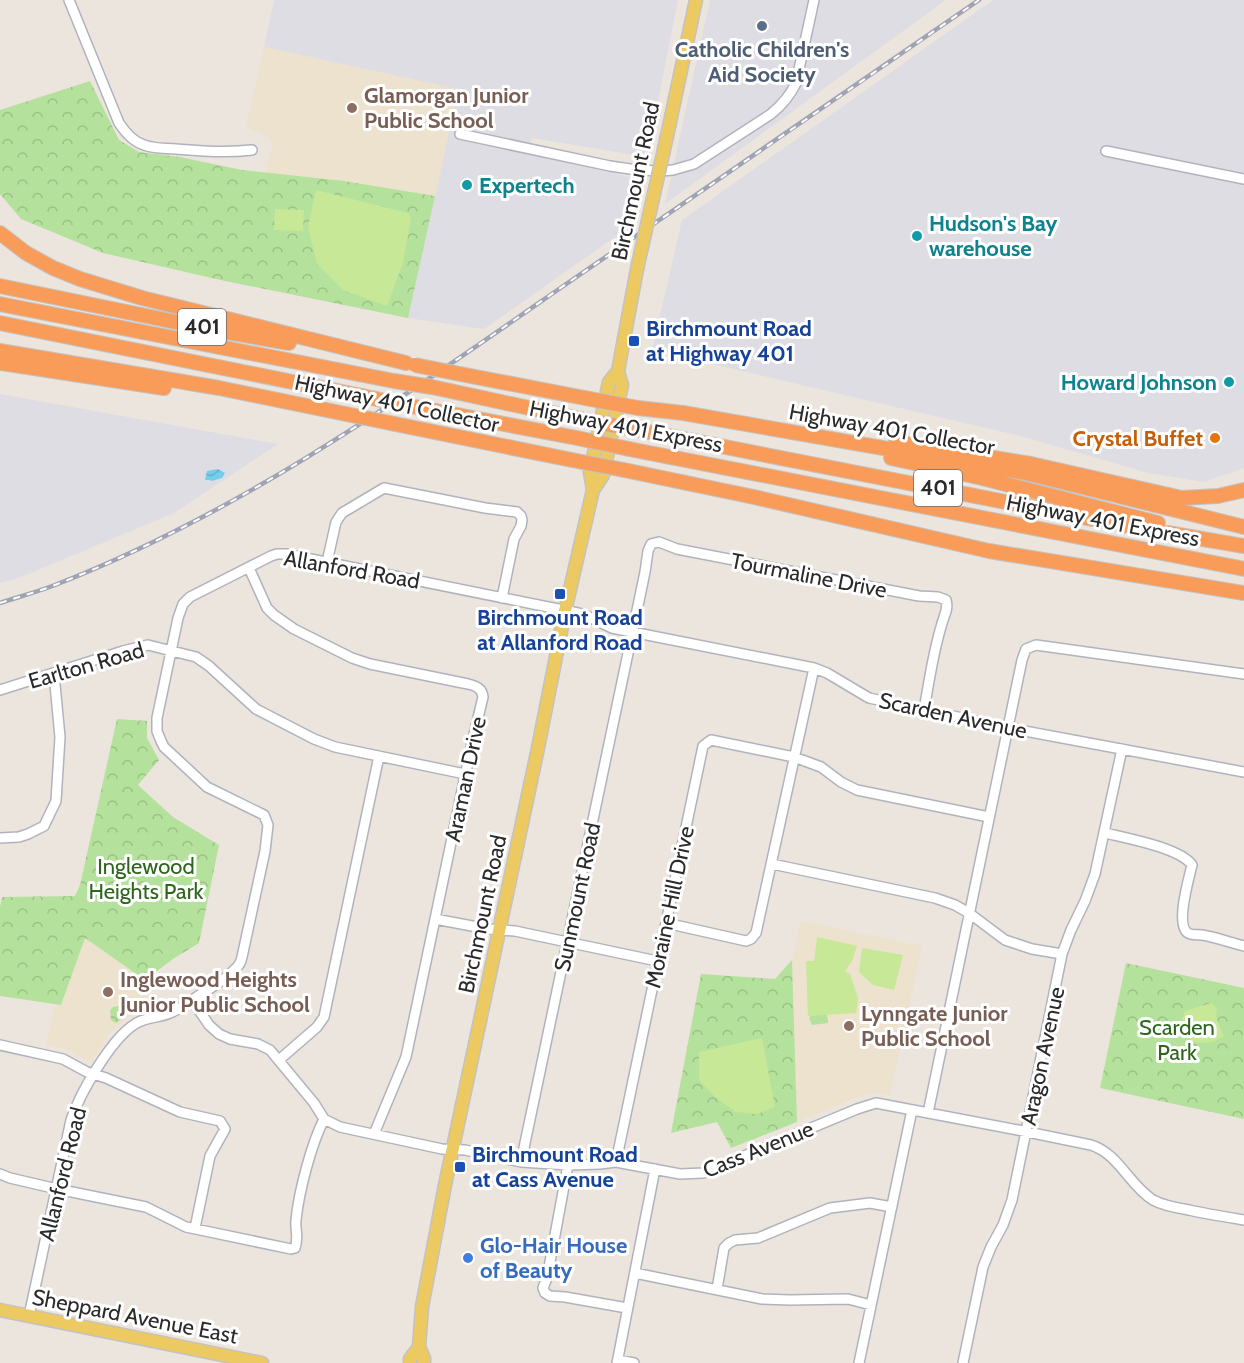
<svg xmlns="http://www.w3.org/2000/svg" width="1244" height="1363" viewBox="0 0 1244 1363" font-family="Cabin,sans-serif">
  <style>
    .industrial { fill: #dfdde4 }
    .education { fill: #ede2cd }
    .park { fill: url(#park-crowns) }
    .pitch { fill: #c7e897 }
    .water { fill: url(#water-waves) }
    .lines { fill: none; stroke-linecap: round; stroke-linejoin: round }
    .minor-casing { stroke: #b0b3bd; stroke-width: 12 }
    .major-casing { stroke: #c3c3c3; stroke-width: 15 }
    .highway-casing { stroke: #c3c3c3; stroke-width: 16 }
    .minor { stroke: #fff; stroke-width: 9 }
    .major { stroke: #ecc961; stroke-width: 12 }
    .highway { stroke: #f99c5a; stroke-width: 14 }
    .rail-casing { stroke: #9fa3b4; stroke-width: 4.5 }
    .rail { stroke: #fff; stroke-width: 2; stroke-dasharray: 7; stroke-linecap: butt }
    .major-bridge-casing { stroke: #c3c3c3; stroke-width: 15; stroke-linecap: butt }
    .highway-bridge-casing { stroke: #c3c3c3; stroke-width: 16; stroke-linecap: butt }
    .major-bridge { stroke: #ecc961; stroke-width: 12 }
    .highway-bridge { stroke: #f99c5a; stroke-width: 14 }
    .service-dot { fill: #5c6f8a; stroke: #fff; stroke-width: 2 }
    .education-dot { fill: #8d6e63; stroke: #fff; stroke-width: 2 }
    .culture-dot { fill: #0f9aa8; stroke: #fff; stroke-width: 2 }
    .transit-dot { fill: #1a4fb4; stroke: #fff; stroke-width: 2 }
    .food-dot { fill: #e8710a; stroke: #fff; stroke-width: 2 }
    .shop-dot { fill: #3f7fe0; stroke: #fff; stroke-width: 2 }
    .labels { text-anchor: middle; stroke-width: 6; stroke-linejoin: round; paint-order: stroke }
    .shield { fill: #fff; stroke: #6a6a6a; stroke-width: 1.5 }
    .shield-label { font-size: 21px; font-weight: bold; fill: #2a2a2a }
    .service-label { font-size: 22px; font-weight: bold; fill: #4e5e75; stroke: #fff }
    .education-label { font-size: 22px; font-weight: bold; fill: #785e54; stroke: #fff; text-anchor: start }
    .street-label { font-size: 22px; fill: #2a2a2a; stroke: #fff }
    .culture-label { font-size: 22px; font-weight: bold; fill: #0d838f; stroke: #fff; text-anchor: start }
    .transit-label { font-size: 22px; font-weight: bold; fill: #164399; stroke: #fff; text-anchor: start }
    .food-label { font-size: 22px; font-weight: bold; fill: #c56008; stroke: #fff; text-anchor: end }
    .park-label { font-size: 22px; fill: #2d651c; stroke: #fff }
    .shop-label { font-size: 22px; font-weight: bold; fill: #366cbe; stroke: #fff; text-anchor: start }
  </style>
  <defs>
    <pattern id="park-crowns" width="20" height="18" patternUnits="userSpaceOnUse" patternTransform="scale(1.5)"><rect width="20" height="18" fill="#b4e19b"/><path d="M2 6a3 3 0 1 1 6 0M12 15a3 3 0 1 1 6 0" fill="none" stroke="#9bc186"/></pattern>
    <pattern id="water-waves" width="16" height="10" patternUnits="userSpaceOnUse" patternTransform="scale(1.5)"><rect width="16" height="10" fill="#73cdeb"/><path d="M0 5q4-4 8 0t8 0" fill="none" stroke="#64b0ca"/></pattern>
  </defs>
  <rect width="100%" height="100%" fill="#ece5dd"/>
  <!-- industrial -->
  <path class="industrial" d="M 274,0 L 678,0 L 647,157 L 532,138 L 528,153 L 643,180 L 635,223 L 484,329 L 408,318 L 458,90 L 264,47 Z
    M 710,0 L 946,0 L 665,204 Z
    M 993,0 L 1244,0 L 1244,468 L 1204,482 L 1148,473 L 1024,437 L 652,350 L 682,220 Z
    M 0,394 L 278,444 L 174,513 L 19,578 L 0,583 Z"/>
  <!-- education -->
  <path class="education" d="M 264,47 L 458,89 L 435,196 L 344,181 L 265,173 L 273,145 L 268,136 L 246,127 Z
    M 801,921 L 922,946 L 890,1095 L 878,1093 L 865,1094 L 797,1122 L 792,960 Z
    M 85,938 L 145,980 L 156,1007 L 127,1017 L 109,1034 L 91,1063 L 65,1049 L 46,1045 L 55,1004 L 61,1005 Z"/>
  <!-- park -->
  <path class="park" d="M 90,81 L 119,140 L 139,152 L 180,157 L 242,170 L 344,181 L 435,196 L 408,318 L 225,281 L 103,253 L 21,219 L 0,194 L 0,110 Z
    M 117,719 L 147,721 L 147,738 L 159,760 L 138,785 L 173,817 L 219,845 L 199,943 L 173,959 L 145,980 L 85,938 L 61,1005 L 0,996 L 0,907 L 2,897 L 75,896 L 80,885 Z
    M 792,960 L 797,1122 L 731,1148 L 717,1122 L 671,1133 L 701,974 L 775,979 Z
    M 1126,963 L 1244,988 L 1244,1119 L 1100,1088 Z
    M 119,1006 L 123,1011 L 124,1017 L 116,1023 L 111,1020 L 110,1010 L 113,1007 Z
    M 814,1010 L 824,1011 L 827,1015 L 828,1023 L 812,1025 L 809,1018 Z"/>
  <!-- pitch -->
  <path class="pitch" d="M 316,190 L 408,213 L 411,218 L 403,263 L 387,306 L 343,290 L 317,264 L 308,227 Z
    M 275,209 L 304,210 L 303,231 L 274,230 Z
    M 817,937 L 857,946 L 852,961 L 845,971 L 850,974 L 858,998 L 856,1013 L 808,1016 L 806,961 L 814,961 Z
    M 862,948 L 903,955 L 894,990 L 873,985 L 859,972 Z
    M 1211,1003 L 1217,1008 L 1216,1017 L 1224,1037 C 1218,1039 1212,1043 1206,1043 C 1185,1044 1176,1029 1185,1011 Z
    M 762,1038 L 775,1107 L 757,1114 L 736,1112 L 716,1098 L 699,1080 L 699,1052 Z"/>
  <!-- water -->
  <path class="water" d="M 218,469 L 225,473 L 222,478 L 212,481 L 209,480 L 205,480 L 207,471 Z"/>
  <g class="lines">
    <!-- minor casing -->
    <g class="minor-casing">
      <path id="minor" d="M 69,0 L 119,123 C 125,132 134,142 144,145 C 154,149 165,148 176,149 C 202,151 226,153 252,150
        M 460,134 L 610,166 L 637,170 L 661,171 L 673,170 L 694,164 L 771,114 C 782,105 790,96 796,83 L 814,0
        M 1106,151 L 1244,179
        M 327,562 L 336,522 L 342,513 L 384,488 L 485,508 L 517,512 L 521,516 L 522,520 L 521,526 L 514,539 L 502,598
        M 249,568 L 267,608 L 274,615 L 294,629 L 352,658 L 370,664 L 468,684 C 476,686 482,688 483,697 L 472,743 L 406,1057 L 374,1134
        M 0,690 L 123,651 L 148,645 L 196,657 L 209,666 L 256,709 L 314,739 L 335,747 L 465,774
        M 1105,833 C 1126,838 1180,848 1192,865 C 1189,878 1175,925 1188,933 C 1193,936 1197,934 1202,935 C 1216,937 1231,943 1244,946
        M 0,838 L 19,837 L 28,834 L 44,826 L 56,801 L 60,737 L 54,674
        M 772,864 L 935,898 L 955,905 L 969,913 L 1005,940 L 1032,949 L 1062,954
        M 435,919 L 488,929 L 515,931 L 657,961
        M 666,923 L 746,941 L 751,939 L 756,933 L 814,668
        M 192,1000 L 209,1025 L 219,1034 L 230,1039 L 258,1044 L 270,1050 L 314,1103 L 324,1119 L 340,1127 L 442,1149 L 465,1150 L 521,1162 L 568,1165 L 600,1164 L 616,1162 L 680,1174 L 703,1173 L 857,1109 L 876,1103 L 1018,1130 L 1091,1145 C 1119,1154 1129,1185 1153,1200 C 1164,1206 1177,1208 1189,1210 C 1207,1214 1226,1217 1244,1220
        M 0,1045 L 63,1059 L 87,1072 L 106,1078 L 180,1112 L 220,1121 L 225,1129 L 210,1156 L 195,1228
        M 279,1060 L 317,1027 L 324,1017 L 379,756
        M 928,1113 L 1022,660 L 1026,649 L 1036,645 L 1244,674
        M 521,1162 L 635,620 L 645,572 L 648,551 L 651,544 L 659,542 L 677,549 L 919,596 L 938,597 L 946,600 C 949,610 943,617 941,627 C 933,653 929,682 924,710
        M 616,1162 L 703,746 L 711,740 L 794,757 L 821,767 L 841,782 L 857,790 L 989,817
        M 568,1165 L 547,1278 L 543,1288 L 545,1293 L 550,1296 L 565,1297 L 627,1308
        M 0,1174 L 10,1178 L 57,1189 L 146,1207 L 186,1227 L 291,1249 L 295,1248 C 299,1238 295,1230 296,1220 C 299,1191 311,1145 324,1119
        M 635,1273 L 762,1299 L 790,1300 L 848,1299 L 871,1305
        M 717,1289 L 724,1248 L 729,1243 L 735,1240 L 758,1238 L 830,1208 L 870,1203 L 892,1207
        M 29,1316 L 71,1120 C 80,1093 111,1039 135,1024 C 145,1017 159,1018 170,1013 C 180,1009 189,1002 198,996 C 211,988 225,980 235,969 C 239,966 241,962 242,957 L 265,851 L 268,825 L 264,815 L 207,787 L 164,747 L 161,741 L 157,731 L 157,718 L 178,618 L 183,604 L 190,597 L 271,556 L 277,554 L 286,554 L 578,613 L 589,617 L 612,628 L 814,668 L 827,673 L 869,698 L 1009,728 L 1244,772
        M 618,1360 L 634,1363
        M 617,1363 L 655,1169
        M 859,1363 L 912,1110
        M 963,1363 L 983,1267 L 991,1247 L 1003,1225 L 1012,1200 L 1062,954 L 1071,930 L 1085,901 L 1095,874 L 1122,749"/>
    </g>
    <!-- major casing -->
    <g class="major-casing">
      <path id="major" d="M 667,136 L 696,0
        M 593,490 L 590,472 L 609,382 L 618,371
        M 0,1310 L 262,1363
        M 410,1363 L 410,1359 L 419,1347
        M 424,1363 L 424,1358 L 419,1347 L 422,1307 L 445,1185 L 538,748 L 565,611 L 593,490 L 603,475 L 622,385 L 618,371 L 637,269"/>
    </g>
    <!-- highway casing -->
    <g class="highway-casing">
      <path id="highway" d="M 0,233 L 26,253 L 53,268 L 80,279 L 142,298 L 406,363
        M 0,286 L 210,329 L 289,343
        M 0,304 L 394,381
        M 0,323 L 362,396
        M 0,351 L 219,388 L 346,414
        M 0,363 L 164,388
        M 455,373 L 585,398
        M 432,387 L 580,419
        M 405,405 L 577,438
        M 638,408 L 683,413 L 1026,473 L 1244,527
        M 395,424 L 572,460
        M 633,429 L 1133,527 L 1244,546
        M 896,442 L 1031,464 L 1182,498 L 1218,496 L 1244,490
        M 629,449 L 1244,569
        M 891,458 L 982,478 L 1158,523
        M 624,470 L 754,497 L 989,551 L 1244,593"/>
    </g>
    <!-- minor -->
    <use href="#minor" class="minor"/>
    <!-- major -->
    <use href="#major" class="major"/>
    <!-- highway -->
    <use href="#highway" class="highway"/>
    <!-- rail casing -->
    <g class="rail-casing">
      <path id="rail" d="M 0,603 C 18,597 37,592 55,585 C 238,514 399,400 559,289 C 699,193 839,97 979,0"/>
    </g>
    <!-- rail -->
    <use href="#rail" class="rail"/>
    <!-- major-bridge casing -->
    <g class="major-bridge-casing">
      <path id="major-bridge" d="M 637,269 L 667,136"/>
    </g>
    <!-- highway-bridge casing -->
    <g class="highway-bridge-casing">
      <path id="highway-bridge" d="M 415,365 L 455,373
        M 394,381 L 432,387
        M 362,396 L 405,405
        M 585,398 L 638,408
        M 346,414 L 395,424
        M 580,419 L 633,429
        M 577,438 L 629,449
        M 572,460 L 624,470"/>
    </g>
    <!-- major-bridge -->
    <use href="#major-bridge" class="major-bridge"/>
    <!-- highway-bridge -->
    <use href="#highway-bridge" class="highway-bridge"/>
  </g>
  <!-- markers -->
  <circle class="service-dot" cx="762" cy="26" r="6"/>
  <g class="education-dot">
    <circle cx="352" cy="108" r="6"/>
    <circle cx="108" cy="992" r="6"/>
    <circle cx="849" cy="1026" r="6"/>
  </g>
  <g class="culture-dot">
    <circle cx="467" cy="185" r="6"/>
    <circle cx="917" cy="236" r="6"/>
    <circle cx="1229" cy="382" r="6"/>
  </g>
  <g class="transit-dot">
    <rect x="628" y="335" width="12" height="12" rx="3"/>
    <rect x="554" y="588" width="12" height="12" rx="3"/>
    <rect x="454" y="1161" width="12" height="12" rx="3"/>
  </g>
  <circle class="food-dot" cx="1215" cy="438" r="6"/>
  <circle class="shop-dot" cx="468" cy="1258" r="6"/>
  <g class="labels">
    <!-- shield labels -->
    <g class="shield">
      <rect x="178" y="309" width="48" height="36" rx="4.5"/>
      <rect x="914" y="470" width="48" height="36" rx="4.5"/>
    </g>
    <g class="shield-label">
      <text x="202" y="334">401</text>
      <text x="938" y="495">401</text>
    </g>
    <!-- service labels -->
    <g class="service-label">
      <text x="762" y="57">Catholic Children's<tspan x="762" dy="25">Aid Society</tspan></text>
    </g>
    <!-- education labels -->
    <g class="education-label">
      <text x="364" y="103">Glamorgan Junior<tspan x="364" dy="25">Public School</tspan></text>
      <text x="120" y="987">Inglewood Heights<tspan x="120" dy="25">Junior Public School</tspan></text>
      <text x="861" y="1021">Lynngate Junior<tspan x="861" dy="25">Public School</tspan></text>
    </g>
    <!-- street labels -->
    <g class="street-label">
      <text transform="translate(635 181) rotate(-78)" y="8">Birchmount Road</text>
      <text transform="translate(397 403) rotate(12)" y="8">Highway 401 Collector</text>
      <text transform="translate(626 426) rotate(11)" y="8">Highway 401 Express</text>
      <text transform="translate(892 429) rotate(10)" y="8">Highway 401 Collector</text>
      <text transform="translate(1103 520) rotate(11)" y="8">Highway 401 Express</text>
      <text transform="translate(352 569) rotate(10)" y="8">Allanford Road</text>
      <text transform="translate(809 575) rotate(11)" y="8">Tourmaline Drive</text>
      <text transform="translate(86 665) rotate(-16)" y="8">Earlton Road</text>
      <text transform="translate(953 715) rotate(12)" y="8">Scarden Avenue</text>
      <text transform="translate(465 779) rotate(-78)" y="8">Araman Drive</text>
      <text transform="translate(577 897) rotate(-78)" y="8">Sunmount Road</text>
      <text transform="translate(669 907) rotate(-78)" y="8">Moraine Hill Drive</text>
      <text transform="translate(482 914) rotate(-78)" y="8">Birchmount Road</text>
      <text transform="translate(1042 1056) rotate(-78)" y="8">Aragon Avenue</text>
      <text transform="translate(758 1149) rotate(-22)" y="8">Cass Avenue</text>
      <text transform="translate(62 1174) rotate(-76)" y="8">Allanford Road</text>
      <text transform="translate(135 1316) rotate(11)" y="8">Sheppard Avenue East</text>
    </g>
    <!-- culture labels -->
    <g class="culture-label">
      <text x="479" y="193">Expertech</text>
      <text x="929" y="231">Hudson's Bay<tspan x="929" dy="25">warehouse</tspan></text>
      <text x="1217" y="390" text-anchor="end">Howard Johnson</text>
    </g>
    <!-- transit labels -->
    <g class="transit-label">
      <text x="646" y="336">Birchmount Road<tspan x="646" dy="25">at Highway 401</tspan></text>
      <text x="560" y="625" text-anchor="middle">Birchmount Road<tspan x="560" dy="25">at Allanford Road</tspan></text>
      <text x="472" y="1162">Birchmount Road<tspan x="472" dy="25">at Cass Avenue</tspan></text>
    </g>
    <!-- food labels -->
    <g class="food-label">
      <text x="1203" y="446">Crystal Buffet</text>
    </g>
    <!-- park labels -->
    <g class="park-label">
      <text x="146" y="874">Inglewood<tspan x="146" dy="25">Heights Park</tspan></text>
      <text x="1177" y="1035">Scarden<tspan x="1177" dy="25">Park</tspan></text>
    </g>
    <!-- shop labels -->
    <g class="shop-label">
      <text x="480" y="1253">Glo-Hair House<tspan x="480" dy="25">of Beauty</tspan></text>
    </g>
  </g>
</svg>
